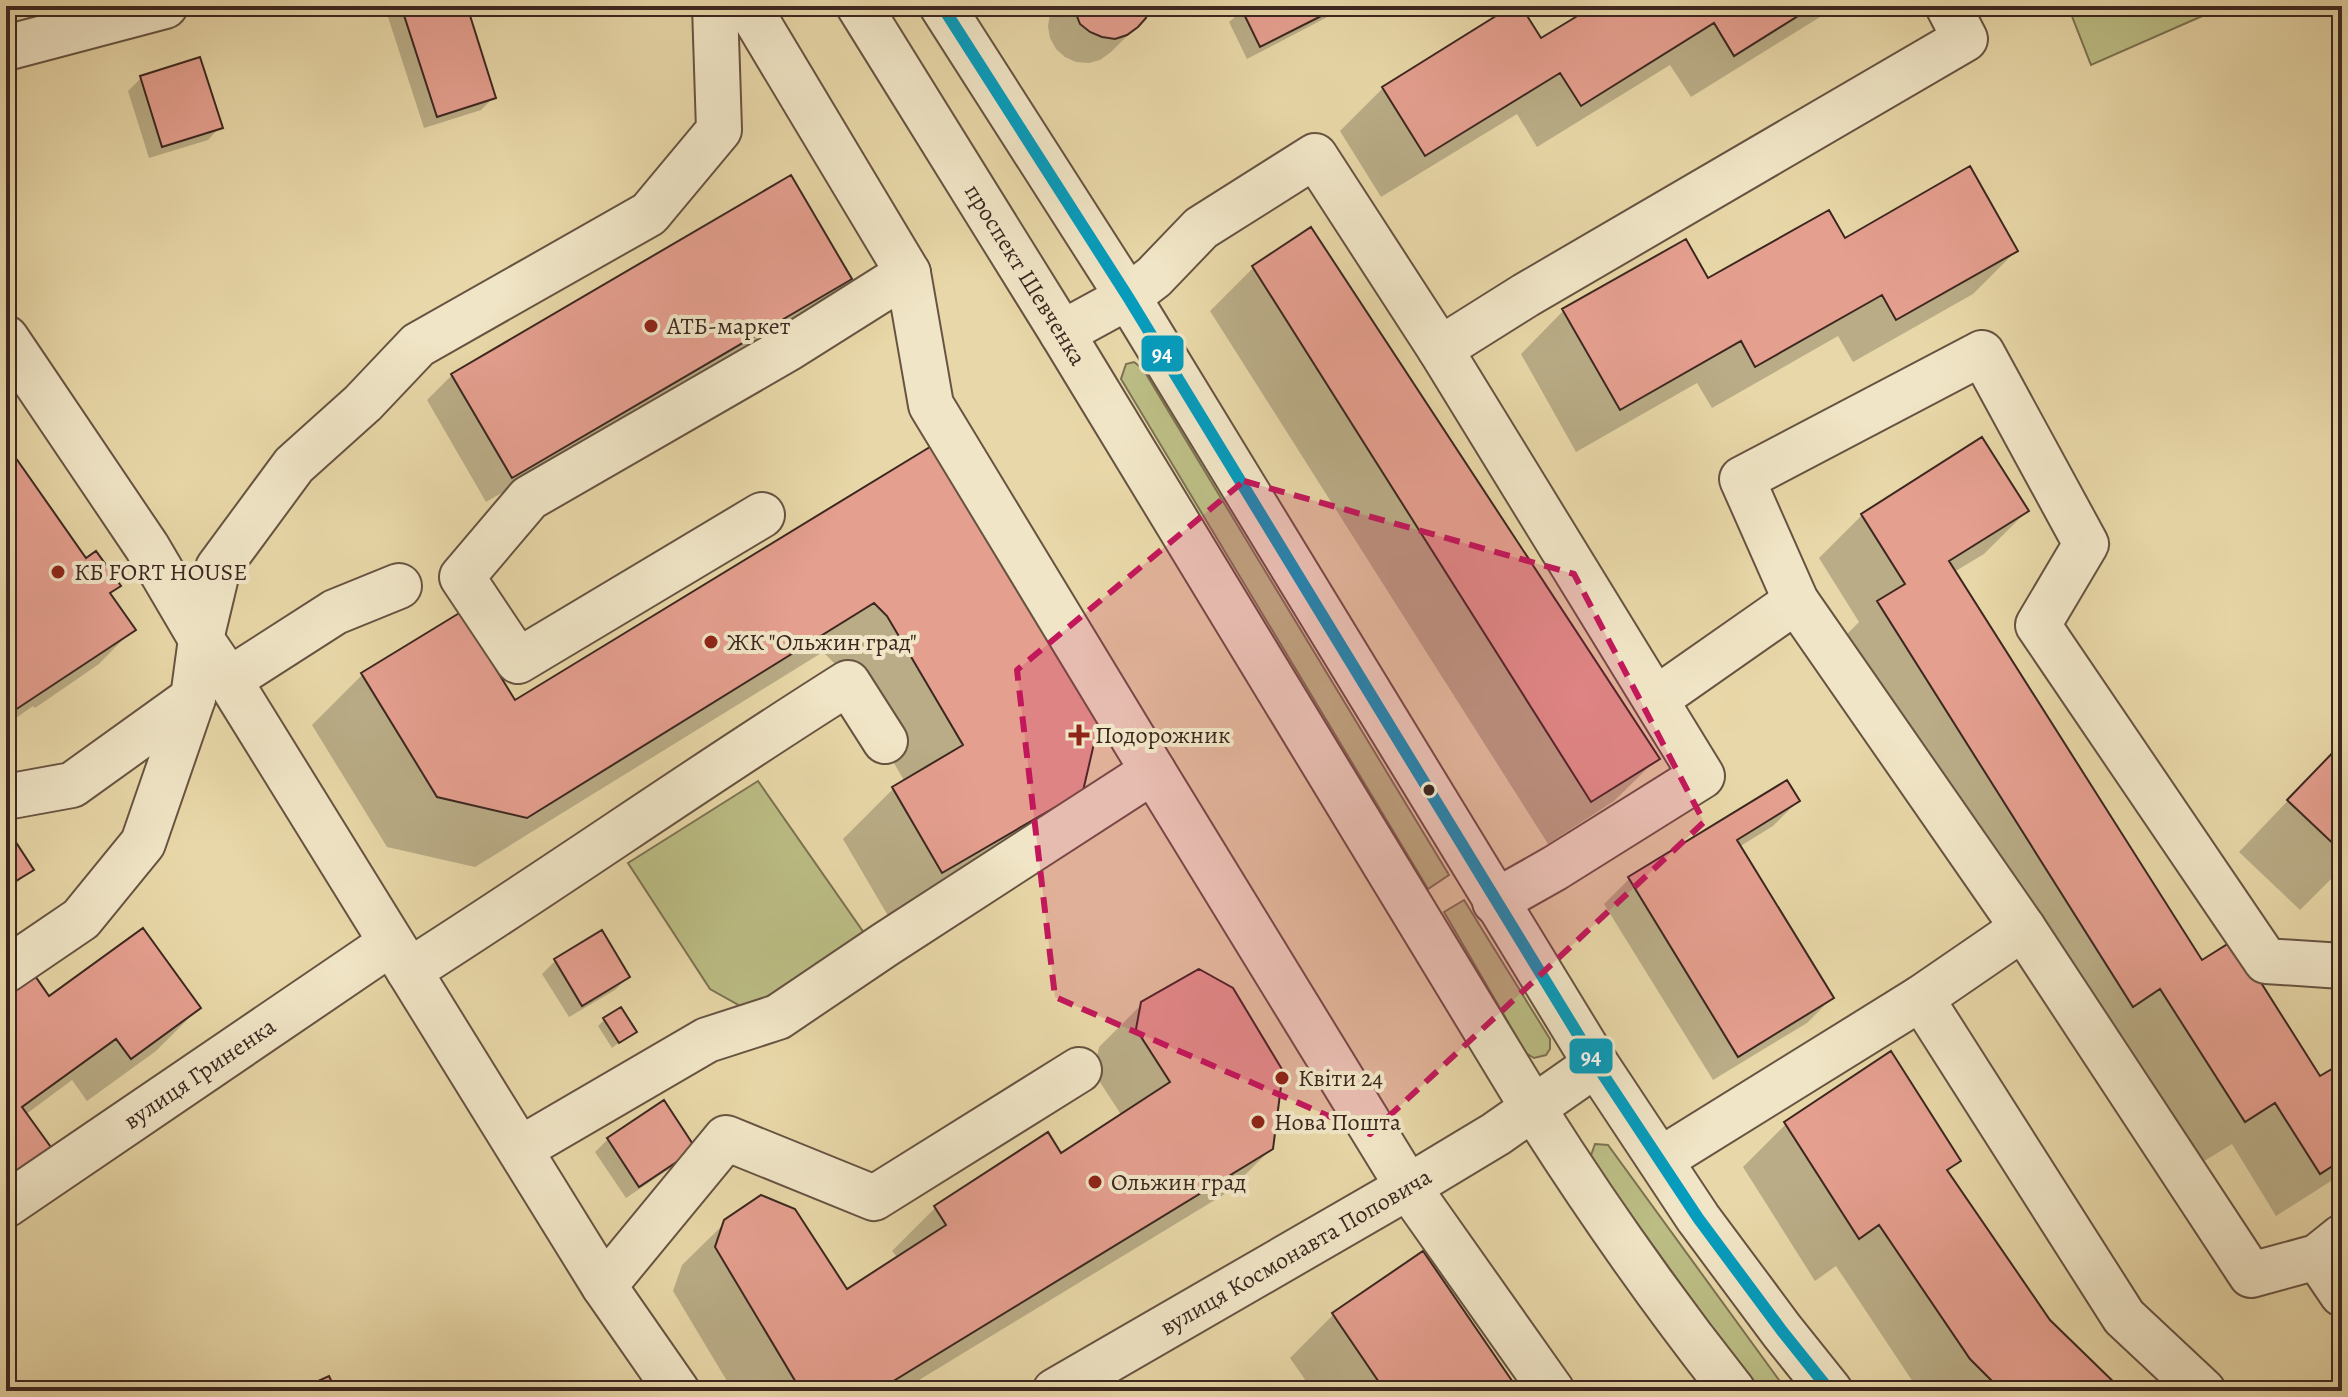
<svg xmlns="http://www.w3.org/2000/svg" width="2348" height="1397" viewBox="0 0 2348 1397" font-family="Alegreya,serif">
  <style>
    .green { fill: #bbbd84; stroke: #7c7252; stroke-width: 2 }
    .shadow { fill: #0003 }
    .building { fill: #e59f8f; stroke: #3c2720; stroke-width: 2 }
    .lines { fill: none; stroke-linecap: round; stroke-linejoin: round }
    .minor-casing { stroke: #675342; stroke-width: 48 }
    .minor { stroke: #f0e5c6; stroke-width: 44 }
    .bus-1-casing { stroke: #f0e5c6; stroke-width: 18 }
    .bus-1 { stroke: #069cbd; stroke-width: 12 }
    .marked { fill: #c2185b; fill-opacity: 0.2; stroke: #c2185b; stroke-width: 6; stroke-dasharray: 16 10; stroke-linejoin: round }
    .poi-dot { fill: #8f2418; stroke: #f0e5c6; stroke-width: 3 }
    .bus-dot { fill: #3c2720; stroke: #f0e5c6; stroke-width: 3 }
    .labels { text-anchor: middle; stroke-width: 8; stroke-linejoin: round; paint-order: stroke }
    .street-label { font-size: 24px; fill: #3c2720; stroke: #f0e5c6 }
    .poi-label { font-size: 24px; fill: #3c2720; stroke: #f0e5c6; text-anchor: start }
    .line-badge { stroke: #f0e5c6; stroke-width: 3 }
    .badge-label { font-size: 22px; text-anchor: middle; font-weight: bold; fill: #fff }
  </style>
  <rect width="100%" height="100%" fill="#e8d7a8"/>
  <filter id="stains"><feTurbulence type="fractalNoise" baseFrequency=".0025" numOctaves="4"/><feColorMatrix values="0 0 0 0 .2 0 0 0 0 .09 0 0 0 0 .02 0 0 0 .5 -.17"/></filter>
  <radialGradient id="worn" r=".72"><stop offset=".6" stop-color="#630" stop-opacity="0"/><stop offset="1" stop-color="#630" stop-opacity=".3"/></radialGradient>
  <!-- green -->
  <path class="green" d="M 2068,6 L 2225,6 L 2091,65 Z
    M 1134,362 L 1143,369 L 1449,875 L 1428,889 L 1121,379 L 1126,364 Z
    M 758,781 L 871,943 L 744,1008 L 710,989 L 628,863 Z
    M 1464,900 L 1550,1039 L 1550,1049 L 1546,1055 L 1534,1058 L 1526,1053 L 1444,912 Z
    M 1595,1144 L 1608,1145 L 1787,1391 L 1760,1391 L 1708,1322 L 1590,1158 Z"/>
  <!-- shadow -->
  <path class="shadow" d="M 395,6 L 465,6 L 494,97 L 481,110 L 424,128 L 387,14 Z
    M 1054,6 L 1147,6 L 1137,26 L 1111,52 L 1100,60 L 1089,63 L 1076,62 L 1065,57 L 1056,49 L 1050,38 L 1048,26 L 1050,14 Z
    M 1248,6 L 1344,6 L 1337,12 L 1247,59 L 1229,22 Z
    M 1516,6 L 1519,6 L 1541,41 L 1597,6 L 1832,6 L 1825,14 L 1691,97 L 1670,65 L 1537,147 L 1517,114 L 1381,197 L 1340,131 L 1383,88 Z
    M 141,78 L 220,127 L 208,140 L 149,158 L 128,91 Z
    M 1310,230 L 1657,759 L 1614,801 L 1548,844 L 1210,311 L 1253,268 Z
    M 1844,241 L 2016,251 L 1973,294 L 1853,362 L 1838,336 L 1712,408 L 1697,383 L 1576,452 L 1521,354 L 1563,311 L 1707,281 Z
    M 850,279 L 825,304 L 486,502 L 427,400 L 452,375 Z
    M 937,445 L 1081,790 L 1030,841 L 891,921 L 843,839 L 893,789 L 905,782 L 837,666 L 823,652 L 475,867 L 387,847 L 312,725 L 362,675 L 460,615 L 514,702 Z
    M 6,447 L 86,561 L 118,586 L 109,595 L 133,629 L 99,664 L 35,708 L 33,706 L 6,725 Z
    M 2027,511 L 1984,554 L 1954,572 L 2201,963 L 2320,1079 L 2342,1065 L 2342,1174 L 2276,1216 L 2232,1144 L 2201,1163 L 2117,1031 L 2090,1048 L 1835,646 L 1859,622 L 1819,558 L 1862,515 Z
    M 2342,744 L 2342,868 L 2300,910 L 2239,852 Z
    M 1787,782 L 1798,801 L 1773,826 L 1739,847 L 1832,998 L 1807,1023 L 1713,1080 L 1604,904 L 1629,879 Z
    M 6,830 L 31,869 L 18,882 L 6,890 Z
    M 555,961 L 628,977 L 615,990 L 569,1017 L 542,974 Z
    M 6,995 L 199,1008 L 156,1051 L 87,1101 L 72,1080 L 25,1115 L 6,1193 Z
    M 1142,1004 L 1271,1149 L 1228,1192 L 901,1391 L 733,1391 L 673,1291 L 682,1265 L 726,1222 L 846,1292 L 898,1258 L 892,1251 L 935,1208 L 1048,1135 L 1061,1155 L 1122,1116 L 1094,1073 L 1099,1047 Z
    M 604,1020 L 634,1031 L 612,1048 L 598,1026 Z
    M 663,1103 L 681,1161 L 626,1198 L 595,1152 L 608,1139 Z
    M 1786,1124 L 1958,1161 L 1947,1173 L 2049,1321 L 2120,1391 L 1919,1391 L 1836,1266 L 1815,1281 L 1743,1167 Z
    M 1423,1254 L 1517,1391 L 1313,1391 L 1290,1358 L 1333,1315 Z"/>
  <!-- building -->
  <path class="building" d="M 401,6 L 467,6 L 496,98 L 437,117 Z
    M 1073,6 L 1150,6 L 1146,18 L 1138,27 L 1127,35 L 1115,39 L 1102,37 L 1090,32 L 1080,24 Z
    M 1244,6 L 1341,6 L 1260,47 L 1241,8 Z
    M 1512,6 L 1521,6 L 1541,38 L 1594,6 L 1814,6 L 1734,56 L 1714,23 L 1581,106 L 1560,73 L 1425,156 L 1382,87 Z
    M 200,57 L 223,128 L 162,147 L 140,76 Z
    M 1970,166 L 2018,251 L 1896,320 L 1882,295 L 1755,367 L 1741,341 L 1620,410 L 1562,309 L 1686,239 L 1708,278 L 1829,210 L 1845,238 Z
    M 791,175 L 852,279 L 512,478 L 451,374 Z
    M 1311,227 L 1660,759 L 1591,802 L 1252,266 Z
    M 1311,227 L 1660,759 L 1591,802 L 1252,266 Z
    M 1982,437 L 2029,511 L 1949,561 L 2202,960 L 2234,940 L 2320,1076 L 2342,1063 L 2342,1160 L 2320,1174 L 2275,1103 L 2245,1122 L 2160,989 L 2133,1007 L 1877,601 L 1905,584 L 1861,514 Z
    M 938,442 L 1102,709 L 1083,791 L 942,873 L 892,787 L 963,745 L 887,616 L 874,603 L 527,818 L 437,797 L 361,673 L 461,612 L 515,700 Z
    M 6,444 L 86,558 L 96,551 L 121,586 L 110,593 L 136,630 L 6,716 Z
    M 2342,743 L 2342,852 L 2287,800 Z
    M 1787,780 L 1800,801 L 1737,840 L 1834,998 L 1738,1057 L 1628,877 Z
    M 6,827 L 34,870 L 6,887 Z
    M 143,928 L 201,1008 L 131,1059 L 116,1039 L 22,1107 L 53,1150 L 6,1183 L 6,993 L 33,973 L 49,996 Z
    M 602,930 L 630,977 L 582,1006 L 554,959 Z
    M 1199,969 L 1233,988 L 1283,1071 L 1273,1149 L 877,1391 L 810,1391 L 800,1389 L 715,1247 L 724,1220 L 761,1195 L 795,1209 L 847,1289 L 946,1225 L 934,1206 L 1048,1132 L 1061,1153 L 1170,1082 L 1136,1029 L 1141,1002 Z
    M 621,1007 L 637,1032 L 619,1043 L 603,1018 Z
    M 1891,1051 L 1961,1161 L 1947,1170 L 2050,1320 L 2123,1391 L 2002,1391 L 1970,1359 L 1879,1225 L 1859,1239 L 1784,1122 Z
    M 664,1100 L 696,1149 L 639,1187 L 607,1138 Z
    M 1423,1251 L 1519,1391 L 1385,1391 L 1332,1313 Z
    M 329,1376 L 336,1391 L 296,1391 Z"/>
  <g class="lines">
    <!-- minor casing -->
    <g class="minor-casing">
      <g id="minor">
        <path d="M 748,6 L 908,273"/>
        <path id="s1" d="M 859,6 L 1062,333 L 1533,1108 C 1595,1206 1661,1300 1733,1391"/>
        <path d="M 942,6 L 1128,297 L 1596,1064 L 1698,1218 L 1782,1331 L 1830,1391"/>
        <path d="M 6,48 L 165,6"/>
        <path d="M 1062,333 L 1128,297 L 1154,277 L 1201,228 L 1315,156 L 1440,349 L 1702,776 L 1555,868 L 1495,902"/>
        <path d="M 6,338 L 147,547 L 201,639 L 229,680 L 604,1286 L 677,1391"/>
        <path d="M 1440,349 L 1526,295 L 1965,39 L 1948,6"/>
        <path d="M 762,515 L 518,661 L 462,577 L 529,498 L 789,348 L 908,273 L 931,405 L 1153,771 L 1408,1187 L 1552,1391"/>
        <path d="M 229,680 L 335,612 L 399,586"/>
        <path d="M 1656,699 L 1796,601"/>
        <path d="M 6,797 L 72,785 L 193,698"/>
        <path d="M 2023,928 L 1796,601 L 1742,479 L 1982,353 L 2086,544 L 2038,625 L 2266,961 L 2342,966"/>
        <path d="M 6,970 L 81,919 L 143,843 L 193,698 L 201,639 L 218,568 L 294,465 L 363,403 L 418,345 L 649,214 L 719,130 L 715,6"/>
        <path d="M 409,971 C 557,877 700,776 848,683 L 885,741"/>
        <path d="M 1921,998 L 2124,1317 L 2203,1391"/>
        <path d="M 520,1149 L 707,1040 L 778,1017 L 886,944 L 1153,771"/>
        <path d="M 1660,1160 L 1921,998 L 2023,928 L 2251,1275 L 2317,1257 L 2342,1237"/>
        <path id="s2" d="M 6,1205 L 391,943"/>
        <path d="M 2317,1257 L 2342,1294"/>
        <path d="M 604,1286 L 726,1138 L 874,1198 L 1079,1070"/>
        <path id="s3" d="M 1055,1391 L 1408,1187 L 1496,1134 L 1596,1064"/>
      </g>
    </g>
    <!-- minor -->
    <use href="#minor" class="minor"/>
    <!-- bus-1 casing -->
    <g class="bus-1-casing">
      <path id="bus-1" d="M 942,6 L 1128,297 L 1596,1064 L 1698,1218 L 1782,1331 L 1830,1391"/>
    </g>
    <!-- bus-1 -->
    <use href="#bus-1" class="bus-1"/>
  </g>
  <!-- marked area -->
  <path class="marked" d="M 1244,481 L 1574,574 L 1704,822 L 1370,1134 L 1055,997 L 1017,670 Z"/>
  <!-- markers -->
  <g class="poi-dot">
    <circle cx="651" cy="326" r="8"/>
    <circle cx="58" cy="572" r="8"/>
    <circle cx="711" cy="642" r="8"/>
    <path d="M1075 723h8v8h8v8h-8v8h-8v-8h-8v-8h8z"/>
    <circle cx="1282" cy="1078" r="8"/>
    <circle cx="1258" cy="1122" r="8"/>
    <circle cx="1095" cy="1182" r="8"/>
  </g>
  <circle class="bus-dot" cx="1429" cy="790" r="7"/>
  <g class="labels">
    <!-- street labels -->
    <g class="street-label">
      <text dy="8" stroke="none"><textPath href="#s1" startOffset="316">проспект Шевченка</textPath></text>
      <text dy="8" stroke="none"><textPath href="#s2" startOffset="234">вулиця Гриненка</textPath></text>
      <text dy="8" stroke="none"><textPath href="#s3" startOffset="278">вулиця Космонавта Поповича</textPath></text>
    </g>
    <!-- poi labels -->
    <g class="poi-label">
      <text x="667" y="334">АТБ-маркет</text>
      <text x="74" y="580">КБ FORT HOUSE</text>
      <text x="727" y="650">ЖК "Ольжин град"</text>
      <text x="1095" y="743">Подорожник</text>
      <text x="1298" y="1086">Квіти 24</text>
      <text x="1274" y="1130">Нова Пошта</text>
      <text x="1111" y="1190">Ольжин град</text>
    </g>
  </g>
  <g class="line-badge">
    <rect x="1140" y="334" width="45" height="39" rx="8" fill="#069cbd"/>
    <rect x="1568" y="1037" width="46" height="38" rx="8" fill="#069cbd"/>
  </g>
  <g class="badge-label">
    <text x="1162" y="361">94</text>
    <text x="1591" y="1064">94</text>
  </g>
  <!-- margin -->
  <rect width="2348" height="1397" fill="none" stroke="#e8d7a8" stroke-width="32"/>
  <rect x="8" y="8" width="2332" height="1381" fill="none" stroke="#3c2720" stroke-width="4"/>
  <rect x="16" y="16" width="2316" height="1365" fill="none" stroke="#3c2720" stroke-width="2"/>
  <rect width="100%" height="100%" filter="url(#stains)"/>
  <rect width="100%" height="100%" fill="url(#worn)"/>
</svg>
